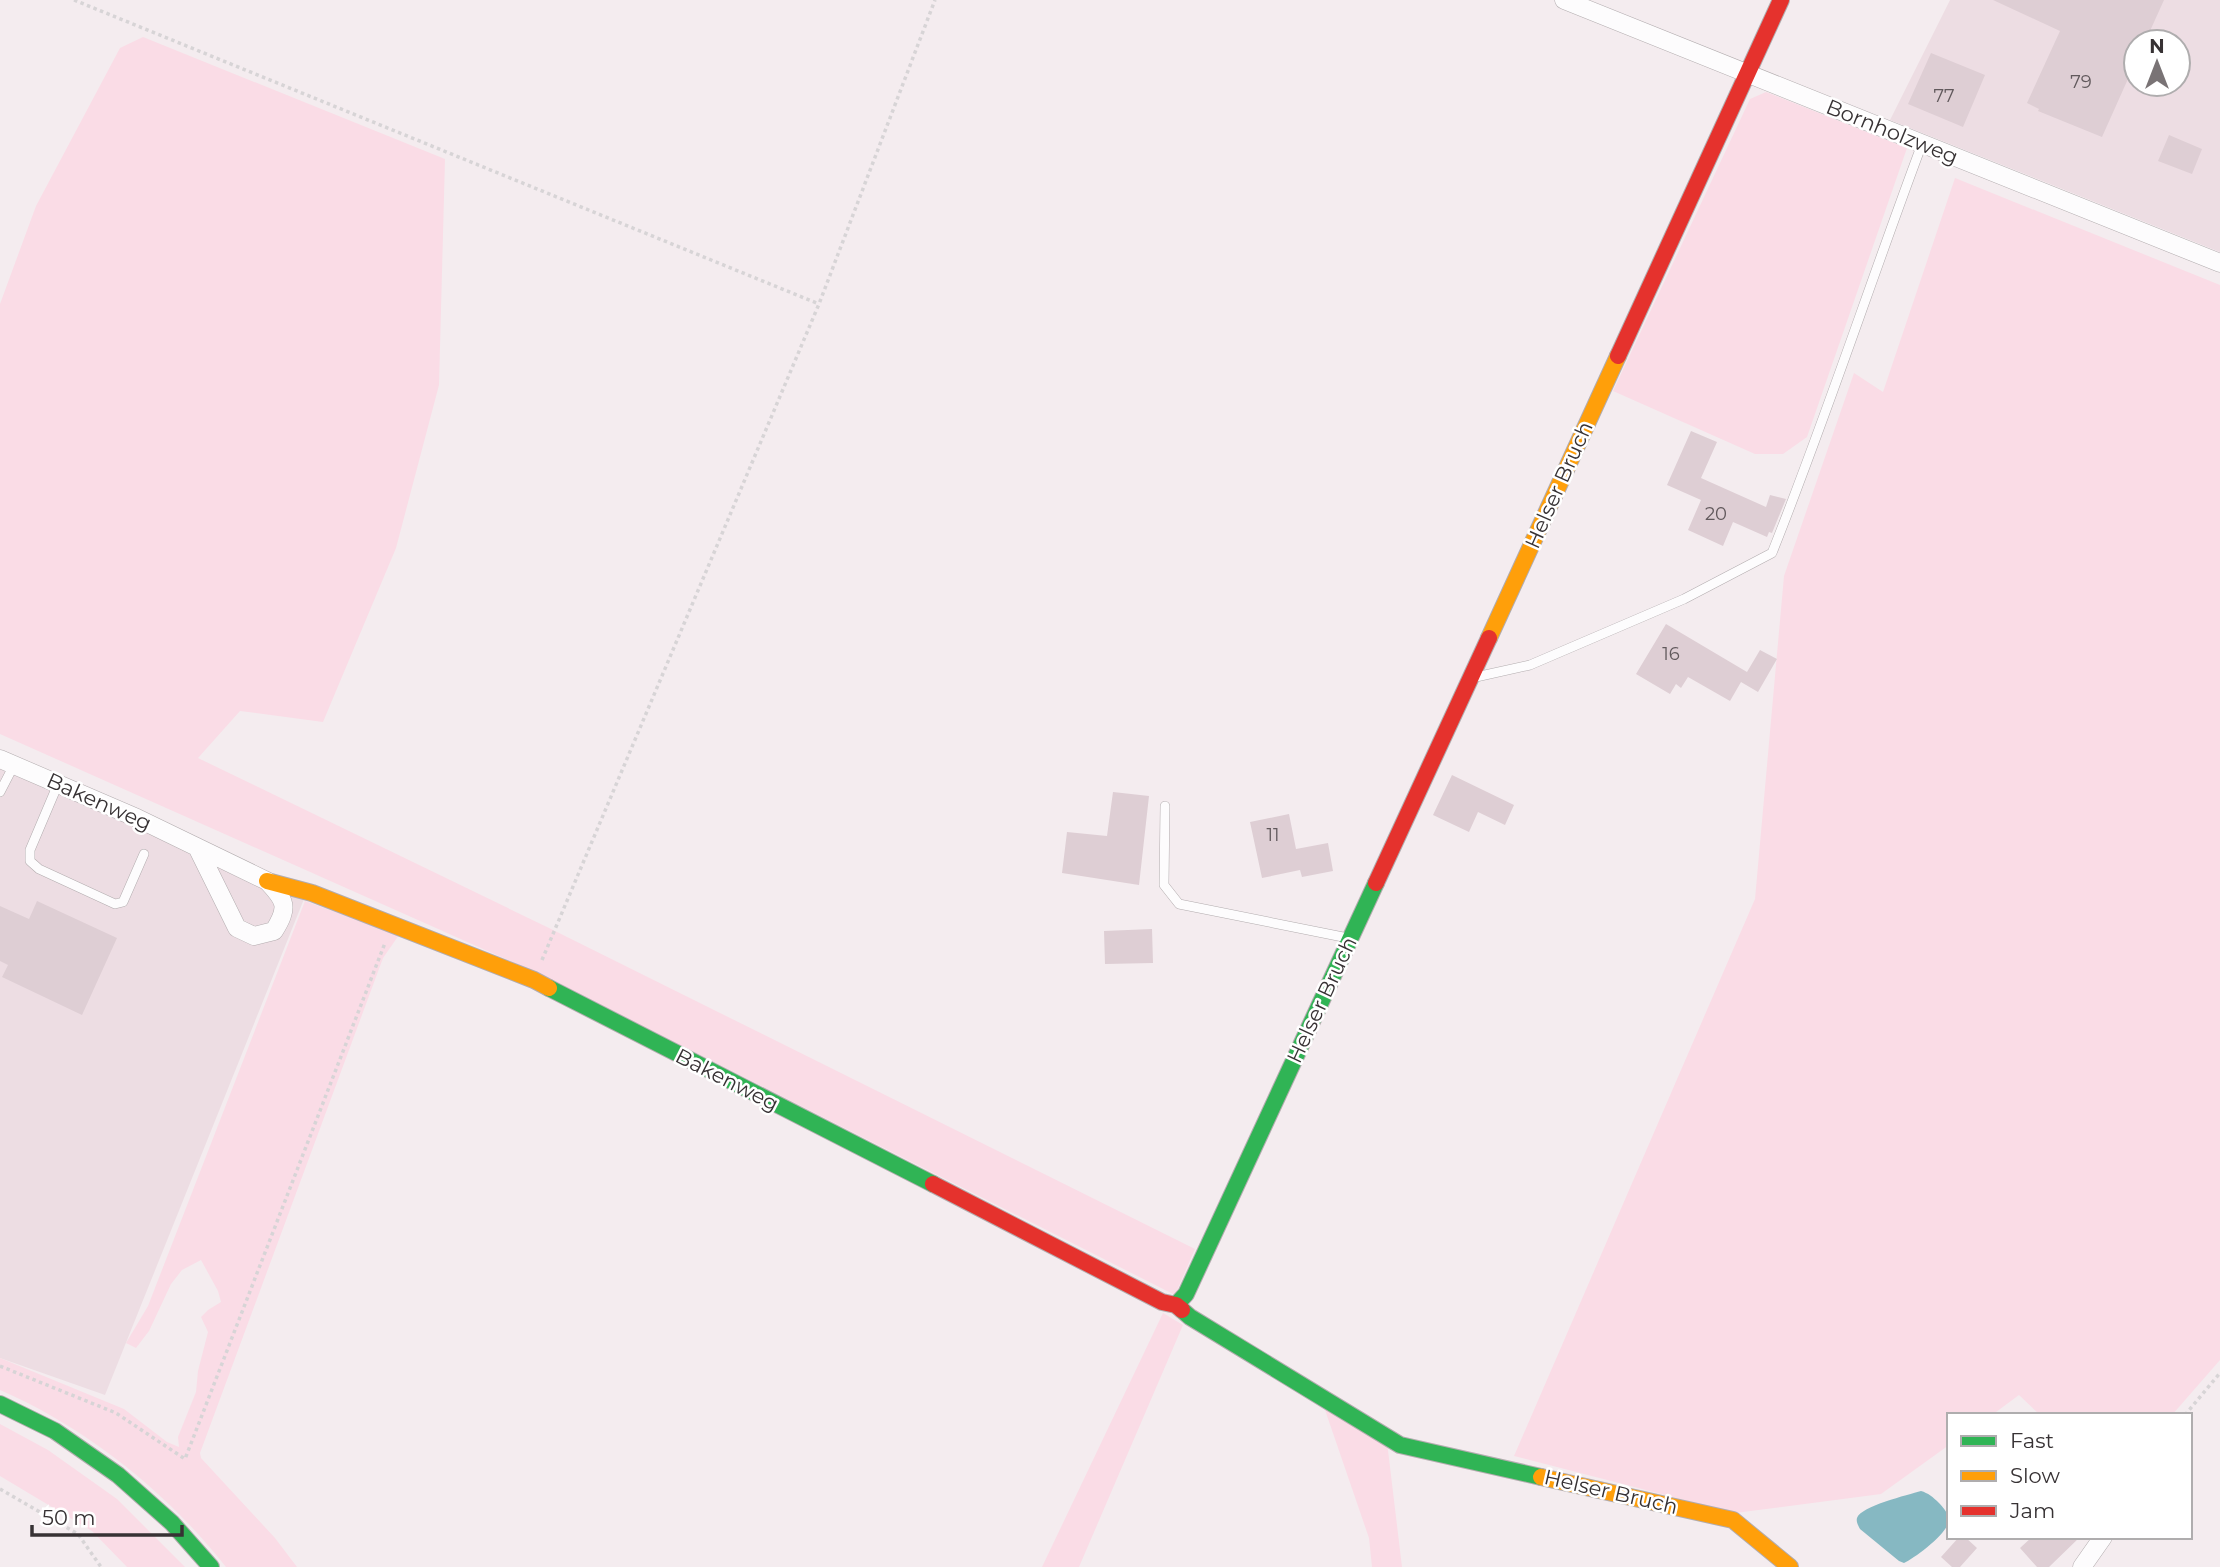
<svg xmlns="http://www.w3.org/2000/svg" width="2220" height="1567" viewBox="0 0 2220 1567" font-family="Montserrat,sans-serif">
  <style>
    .built { fill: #eddde3; fill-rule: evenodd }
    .green { fill: #fadce6 }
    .water { fill: #86b8c2 }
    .building { fill: #deced4 }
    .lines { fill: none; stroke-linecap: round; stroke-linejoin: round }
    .lane-casing { stroke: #b2acae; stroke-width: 10 }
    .street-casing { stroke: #b2acae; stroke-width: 19 }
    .fast-casing { stroke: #b2acae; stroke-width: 18 }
    .slow-casing { stroke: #b2acae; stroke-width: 18 }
    .jam-casing { stroke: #b2acae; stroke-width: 18 }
    .path { stroke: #d7d4d6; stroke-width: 3.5; stroke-dasharray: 3.5 3.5; stroke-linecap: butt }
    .lane { stroke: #fdfcfd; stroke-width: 9 }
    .street { stroke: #fdfcfd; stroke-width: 18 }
    .fast { stroke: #30b455; stroke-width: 16 }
    .slow { stroke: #ff9f0a; stroke-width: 16 }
    .jam { stroke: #e5322d; stroke-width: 16 }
    .labels { text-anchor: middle; stroke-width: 5; stroke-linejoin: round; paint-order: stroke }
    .number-label { font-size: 18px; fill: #61595c }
    .street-label { font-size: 21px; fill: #373234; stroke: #fff }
  </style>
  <rect width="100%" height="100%" fill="#f4ecef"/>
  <!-- built -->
  <path class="built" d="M 1950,0 L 2220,0 L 2220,252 L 1890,120 ZM 2136,42 L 2178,42 L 2178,84 L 2136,84 Z
    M 0,768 L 306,894 L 105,1395 L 0,1358 Z"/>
  <!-- green -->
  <path class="green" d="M 143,37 L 445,159 L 439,385 L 396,548 L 323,722 L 240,711 L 198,758 L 549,928 L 1195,1249 L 1175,1295 L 546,977 L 0,734 L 0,304 L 36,206 L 120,48 Z
    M 1766,92 L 1907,148 L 1807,437 L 1783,454 L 1755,454 L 1613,391 L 1750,99 Z
    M 1955,178 L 2220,285 L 2220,1360 L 2172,1415 L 2040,1415 L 2019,1395 L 1992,1415 L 1949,1415 L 1949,1445 L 1881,1494 L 1735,1513 L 1514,1456 L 1755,899 L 1784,576 L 1854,373 L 1883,392 Z
    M 305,901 L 399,935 L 383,958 L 200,1453 L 201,1458 L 275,1538 L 297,1567 L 226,1567 C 167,1492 87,1428 0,1390 L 0,1358 L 124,1409 L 167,1442 L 179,1447 L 178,1437 L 196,1392 L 198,1371 L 208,1332 L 201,1317 L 208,1310 L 221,1302 L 218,1291 L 201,1260 L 182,1270 L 171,1284 L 149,1331 L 136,1348 L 126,1343 L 148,1306 Z
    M 1163,1313 L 1183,1325 L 1079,1567 L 1042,1567 Z
    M 1324,1407 L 1387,1442 L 1402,1567 L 1372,1567 L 1369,1538 Z
    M 0,1424 L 48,1450 L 117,1499 L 185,1567 L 127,1567 L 92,1531 L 0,1476 Z"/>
  <!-- water -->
  <path class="water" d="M 1921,1491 C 1928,1493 1933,1497 1939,1503 C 1942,1506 1947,1512 1949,1517 C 1953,1530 1915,1558 1904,1563 L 1899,1561 L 1860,1529 C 1858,1525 1856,1522 1857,1518 C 1861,1506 1908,1495 1921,1491 Z"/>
  <!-- building -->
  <path class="building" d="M 1993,0 L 2164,0 L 2145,42 L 2136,42 L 2136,61 L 2102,137 L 2038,111 L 2039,109 L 2027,103 L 2060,31 Z
    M 1931,53 L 1985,75 L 1963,127 L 1908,104 Z
    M 2169,135 L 2202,149 L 2192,174 L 2158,161 Z
    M 1691,431 L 1717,442 L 1701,478 L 1766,507 L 1770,495 L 1786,499 L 1772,533 L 1769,532 L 1767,537 L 1733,522 L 1723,546 L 1688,530 L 1701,500 L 1667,485 Z
    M 1666,624 L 1747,672 L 1760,650 L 1777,659 L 1758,692 L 1741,682 L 1730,701 L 1688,677 L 1681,688 L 1676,684 L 1670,694 L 1636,674 Z
    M 1452,775 L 1514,805 L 1505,825 L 1478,812 L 1469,832 L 1433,815 Z
    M 1113,792 L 1149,796 L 1139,885 L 1062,873 L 1067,832 L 1107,836 Z
    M 1289,814 L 1296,849 L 1328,843 L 1333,871 L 1302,877 L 1300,870 L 1262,878 L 1250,822 Z
    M 37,901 L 117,938 L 82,1015 L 2,977 L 8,965 L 0,961 L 0,906 L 29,919 Z
    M 1152,929 L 1153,963 L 1105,964 L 1104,931 Z
    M 1959,1537 L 1965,1537 L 1977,1548 L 1960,1567 L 1952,1567 L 1941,1557 Z
    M 2032,1537 L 2080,1537 L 2049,1567 L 2037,1567 L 2020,1548 Z"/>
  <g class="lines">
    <!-- lane casing -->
    <g class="lane-casing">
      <path id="lane" d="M 1476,677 L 1530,665 L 1684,599 L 1772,553 C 1826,418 1871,280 1922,144
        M 58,784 L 30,850 L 30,861 L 39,869 L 115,904 L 123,902 L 144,854
        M 0,792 L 14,765
        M 1165,806 L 1164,885 L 1179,904 L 1348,938"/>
    </g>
    <!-- street casing -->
    <g class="street-casing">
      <path id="street" d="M 1564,0 L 2220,263
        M 0,759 L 137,818 L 267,881 C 286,901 289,907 274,931 L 254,936 L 237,928 L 197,847
        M 2082,1567 L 2103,1537"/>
    </g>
    <!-- fast casing -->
    <g class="fast-casing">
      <path id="fast" d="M 549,988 L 933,1184
        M 1176,1305 L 1186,1294 L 1376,883
        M 1182,1310 L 1190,1317 L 1400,1445 L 1541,1477
        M 0,1404 L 55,1431 L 118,1475 L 172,1523 L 211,1567"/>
    </g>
    <!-- slow casing -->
    <g class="slow-casing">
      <path id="slow" d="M 1489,638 L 1618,356
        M 267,881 L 312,893 L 534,980 L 549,988
        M 1541,1477 L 1733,1520 L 1790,1567"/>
    </g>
    <!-- jam casing -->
    <g class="jam-casing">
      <path id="jam" d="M 1618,356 L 1781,0
        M 1376,883 L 1489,638
        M 933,1184 L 1162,1302 L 1176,1305 L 1182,1310"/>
    </g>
    <!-- path -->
    <path class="path" d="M 74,0 L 819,304
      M 542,960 L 819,304 L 935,0
      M 0,1366 L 116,1413 L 185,1459 L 385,943
      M 2185,1415 L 2220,1373
      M 0,1489 L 78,1534 L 101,1567"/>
    <!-- lane -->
    <use href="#lane" class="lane"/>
    <!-- street -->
    <use href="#street" class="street"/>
    <!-- fast -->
    <use href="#fast" class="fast"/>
    <!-- slow -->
    <use href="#slow" class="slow"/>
    <!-- jam -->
    <use href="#jam" class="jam"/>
  </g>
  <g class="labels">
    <!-- number labels -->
    <g class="number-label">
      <text x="2081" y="88">79</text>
      <text x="1944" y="102">77</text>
      <text x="1716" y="520">20</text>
      <text x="1671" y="660">16</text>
      <text x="1273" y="841">11</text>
    </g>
    <!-- street labels -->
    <g class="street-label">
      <text transform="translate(1892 132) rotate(22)" y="7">Bornholzweg</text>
      <text transform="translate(1559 485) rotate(-66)" y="7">Helser Bruch</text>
      <text transform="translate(99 802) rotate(24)" y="7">Bakenweg</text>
      <text transform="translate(1322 1000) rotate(-65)" y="7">Helser Bruch</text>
      <text transform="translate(727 1080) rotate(27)" y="7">Bakenweg</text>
      <text transform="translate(1611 1492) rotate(13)" y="7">Helser Bruch</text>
    </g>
  </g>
  <!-- legend -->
  <rect x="1947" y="1413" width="245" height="126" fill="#ffffff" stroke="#afadae" stroke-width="2"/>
  <rect x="1961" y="1436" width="35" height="10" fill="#30b455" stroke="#afadae" stroke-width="2"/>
  <text x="2010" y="1448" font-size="21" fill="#373234">Fast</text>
  <rect x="1961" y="1471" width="35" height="10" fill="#ff9f0a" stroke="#afadae" stroke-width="2"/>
  <text x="2010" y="1483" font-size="21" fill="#373234">Slow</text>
  <rect x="1961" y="1506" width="35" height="10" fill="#e5322d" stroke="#afadae" stroke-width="2"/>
  <text x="2010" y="1518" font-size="21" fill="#373234">Jam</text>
  <!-- north arrow -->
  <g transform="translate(2157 63)"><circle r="33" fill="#ffffff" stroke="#afadae" stroke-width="2"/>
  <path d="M0-5L12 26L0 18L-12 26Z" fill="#797375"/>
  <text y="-10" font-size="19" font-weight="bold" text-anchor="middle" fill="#373234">N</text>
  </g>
  <!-- scale -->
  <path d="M32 1525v10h150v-10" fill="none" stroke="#373234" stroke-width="3.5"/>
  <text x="42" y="1525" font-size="21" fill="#373234" stroke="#ffffff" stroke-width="5" paint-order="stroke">50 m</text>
</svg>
